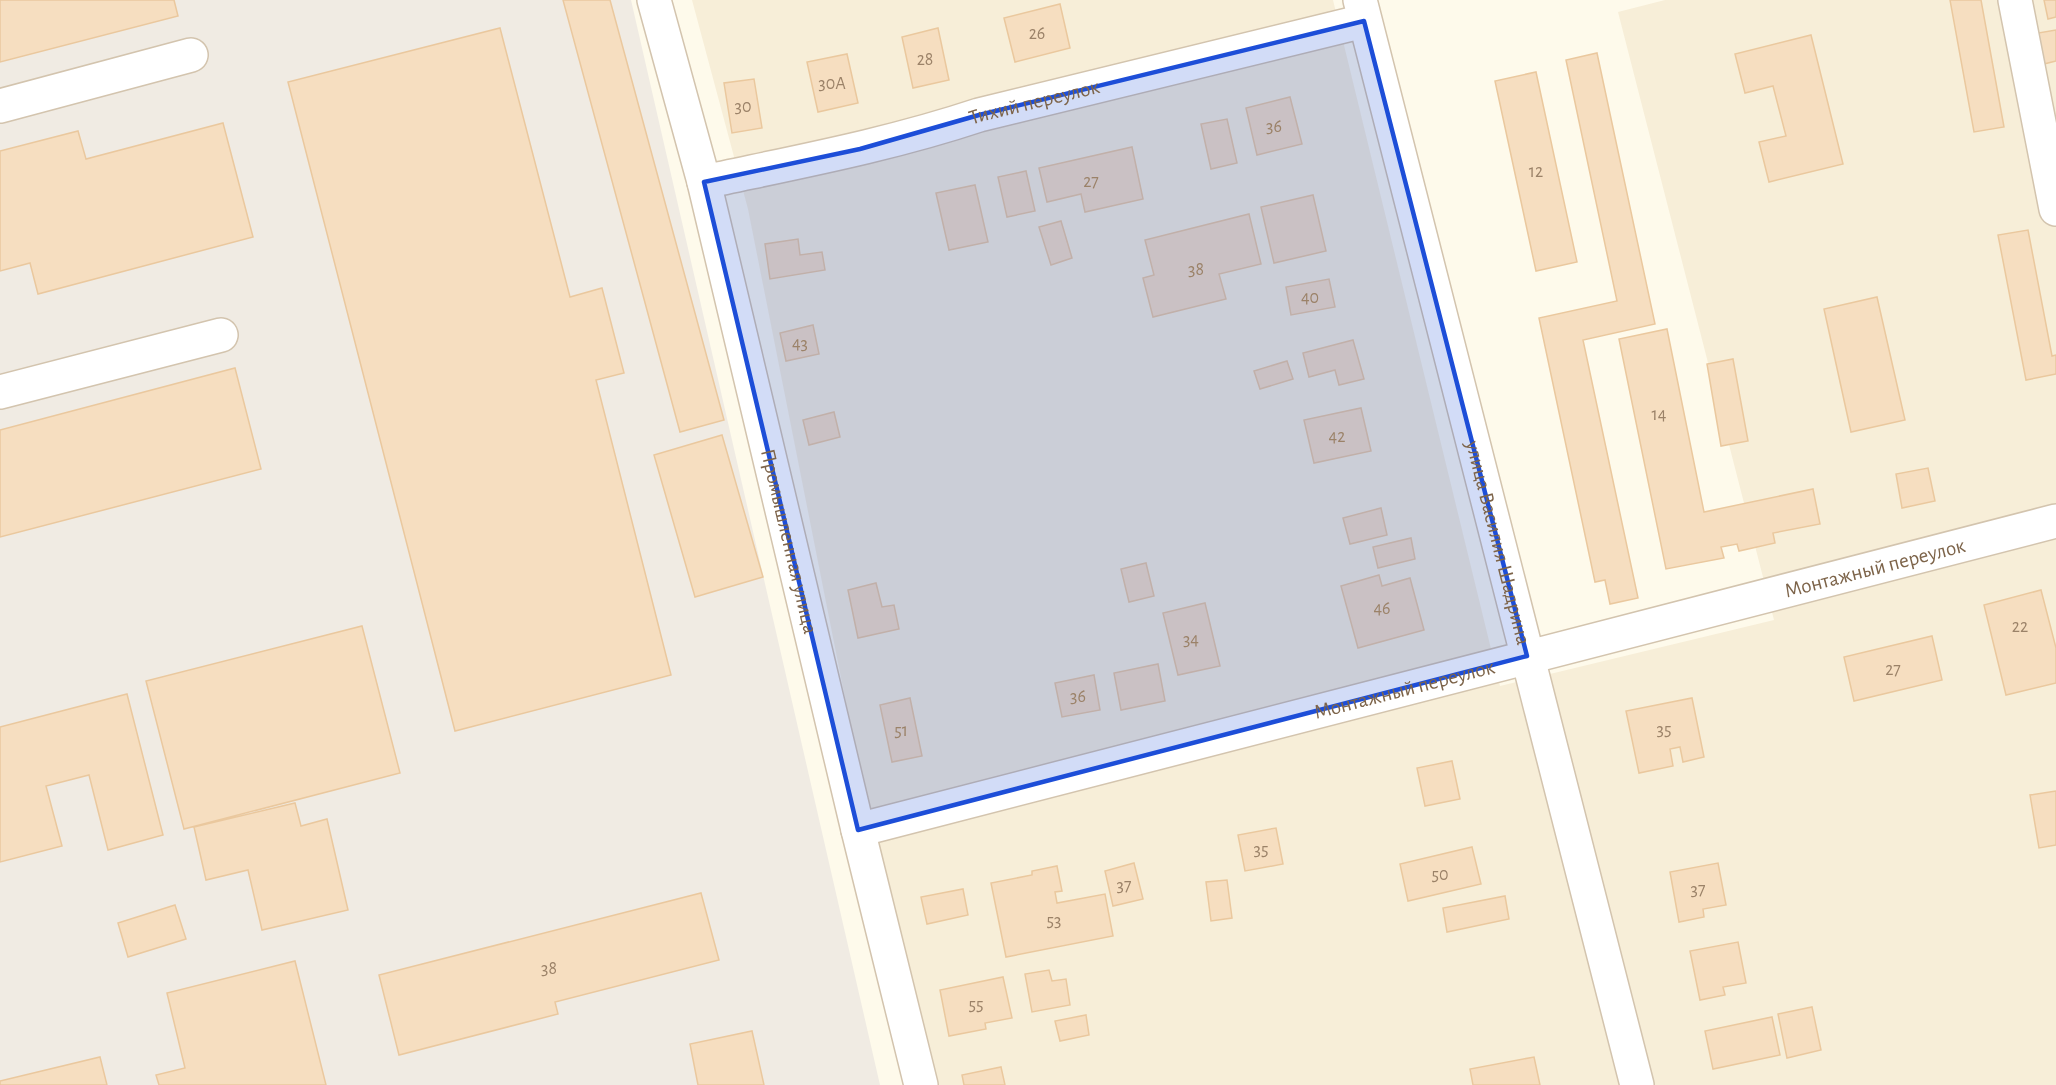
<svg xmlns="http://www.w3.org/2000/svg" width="2056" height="1085" viewBox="0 0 2056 1085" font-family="'Alegreya Sans',sans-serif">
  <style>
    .residential { fill: #f7eed8 }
    .industrial { fill: #f0ebe3 }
    .building { fill: #f6dec0; stroke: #eac89e; stroke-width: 1.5 }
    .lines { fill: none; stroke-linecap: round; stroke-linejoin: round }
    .minor-casing { stroke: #d3c4ae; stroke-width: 36 }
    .minor { stroke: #fff; stroke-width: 33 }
    .marked { fill: #1d4ed8; fill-opacity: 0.2; stroke: #1d4ed8; stroke-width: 4.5; stroke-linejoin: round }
    .labels { text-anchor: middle; stroke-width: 4.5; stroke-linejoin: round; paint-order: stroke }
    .number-label { font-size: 18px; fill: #9b8268 }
    .street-label { font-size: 21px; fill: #7d644a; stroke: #fffcf3 }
  </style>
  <rect width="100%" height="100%" fill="#fefaeb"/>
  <!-- residential -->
  <path class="residential" d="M 692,0 L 1333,0 L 1500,686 L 1774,620 L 1618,12 L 1665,0 L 2056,0 L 2056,1085 L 938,1085 L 873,839 L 748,209 Z"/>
  <!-- industrial -->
  <path class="industrial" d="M 0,0 L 631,0 L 880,1085 L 0,1085 Z"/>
  <!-- building -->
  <path class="building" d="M 0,0 L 174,0 L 178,16 L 0,62 Z
    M 563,0 L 610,0 L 724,420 L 680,432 Z
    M 1950,0 L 1981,0 L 2004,127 L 1974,132 Z
    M 2044,0 L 2056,0 L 2056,17 L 2048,19 Z
    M 1060,4 L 1070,48 L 1015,62 L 1004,18 Z
    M 500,28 L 570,297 L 602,288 L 624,373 L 596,380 L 671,675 L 455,731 L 288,82 Z
    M 938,28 L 949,80 L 913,88 L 902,37 Z
    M 2056,30 L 2056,61 L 2044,64 L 2038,33 Z
    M 1811,35 L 1843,164 L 1769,182 L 1759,142 L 1786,136 L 1773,86 L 1745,93 L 1735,54 Z
    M 1597,53 L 1655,324 L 1583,340 L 1638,598 L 1610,604 L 1605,580 L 1595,582 L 1539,318 L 1617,301 L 1566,60 Z
    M 847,54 L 858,103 L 818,112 L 807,62 Z
    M 1536,72 L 1577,262 L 1536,271 L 1495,81 Z
    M 754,79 L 762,128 L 732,133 L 724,83 Z
    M 1290,97 L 1302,144 L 1257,155 L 1246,108 Z
    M 1227,119 L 1237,163 L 1211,169 L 1201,124 Z
    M 223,123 L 253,237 L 38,294 L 30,263 L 0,271 L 0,151 L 78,131 L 86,159 Z
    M 1132,147 L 1143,199 L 1085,212 L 1081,194 L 1047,202 L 1039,168 Z
    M 1026,171 L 1035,211 L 1007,217 L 998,177 Z
    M 975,185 L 988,242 L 949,250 L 936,193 Z
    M 1313,195 L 1326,251 L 1274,263 L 1261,207 Z
    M 1249,214 L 1261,264 L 1219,274 L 1226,299 L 1153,317 L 1143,278 L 1154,275 L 1145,240 Z
    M 1061,221 L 1072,258 L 1051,265 L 1039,227 Z
    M 2028,230 L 2052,356 L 2056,355 L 2056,374 L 2026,380 L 1998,235 Z
    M 798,239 L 800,255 L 822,252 L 825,270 L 770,279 L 765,244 Z
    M 1329,279 L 1335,307 L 1291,315 L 1286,287 Z
    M 1877,297 L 1905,420 L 1851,432 L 1824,309 Z
    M 813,325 L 819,354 L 786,361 L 780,333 Z
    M 1667,329 L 1704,512 L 1813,489 L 1820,524 L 1773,533 L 1775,543 L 1739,551 L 1737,544 L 1721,547 L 1724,558 L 1666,569 L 1619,339 Z
    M 1353,340 L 1364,379 L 1339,385 L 1335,370 L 1309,377 L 1303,353 Z
    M 1733,359 L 1748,441 L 1721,446 L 1707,364 Z
    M 1287,361 L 1293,379 L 1260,389 L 1254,371 Z
    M 235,368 L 261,469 L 0,537 L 0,430 Z
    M 1361,408 L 1371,451 L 1314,463 L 1304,420 Z
    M 834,412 L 840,437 L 809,445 L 803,420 Z
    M 722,435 L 763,577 L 695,597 L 654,455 Z
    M 1928,468 L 1935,501 L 1902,508 L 1896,474 Z
    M 1381,508 L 1387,535 L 1350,544 L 1343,518 Z
    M 1411,538 L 1415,559 L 1378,568 L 1373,547 Z
    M 1146,563 L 1154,596 L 1129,602 L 1121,569 Z
    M 1379,575 L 1382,586 L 1410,578 L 1424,630 L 1358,648 L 1341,586 Z
    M 876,583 L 882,607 L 894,605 L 899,629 L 858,638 L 848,590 Z
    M 2041,590 L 2056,648 L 2056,683 L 2006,695 L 1984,605 Z
    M 1205,603 L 1220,666 L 1178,675 L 1163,613 Z
    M 362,626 L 400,773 L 184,829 L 146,681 Z
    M 1932,636 L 1942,680 L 1854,701 L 1844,657 Z
    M 1158,664 L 1165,701 L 1121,710 L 1114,673 Z
    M 1094,675 L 1100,710 L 1062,717 L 1055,683 Z
    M 127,694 L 163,835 L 108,850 L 89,775 L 46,786 L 62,846 L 0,862 L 0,727 Z
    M 910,698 L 922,756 L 892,762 L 880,705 Z
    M 1692,698 L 1704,757 L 1683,762 L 1680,747 L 1670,749 L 1673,766 L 1639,773 L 1626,711 Z
    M 1452,761 L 1460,799 L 1425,806 L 1417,768 Z
    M 2056,791 L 2056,845 L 2039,848 L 2030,795 Z
    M 295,803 L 301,826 L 327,819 L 348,910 L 262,930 L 248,870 L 206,880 L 194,827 Z
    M 1276,828 L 1283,864 L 1245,871 L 1238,835 Z
    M 1472,847 L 1481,884 L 1408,901 L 1400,864 Z
    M 1134,863 L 1143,899 L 1113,906 L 1105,871 Z
    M 1718,863 L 1726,905 L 1703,909 L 1704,917 L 1679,922 L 1670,872 Z
    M 1057,866 L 1062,891 L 1055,892 L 1057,903 L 1105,894 L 1113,936 L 1006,957 L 991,883 L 1032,875 L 1032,871 Z
    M 1227,880 L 1232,918 L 1211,921 L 1206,882 Z
    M 963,889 L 968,915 L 927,924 L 921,897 Z
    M 701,893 L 719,960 L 555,1002 L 558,1014 L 399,1055 L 379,975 Z
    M 1505,896 L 1509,919 L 1447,932 L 1443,908 Z
    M 175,905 L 186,939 L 128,957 L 118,923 Z
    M 1738,942 L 1746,983 L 1723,987 L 1725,995 L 1700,1000 L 1690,951 Z
    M 295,961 L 326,1085 L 159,1085 L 156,1075 L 185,1068 L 167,993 Z
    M 1049,970 L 1052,981 L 1066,979 L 1070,1005 L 1032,1012 L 1025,974 Z
    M 1003,977 L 1012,1018 L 985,1023 L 986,1029 L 949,1036 L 940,990 Z
    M 1812,1007 L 1821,1050 L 1787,1058 L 1778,1014 Z
    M 1086,1015 L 1089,1035 L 1060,1041 L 1055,1021 Z
    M 1772,1017 L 1780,1055 L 1713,1069 L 1705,1031 Z
    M 752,1031 L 764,1085 L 698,1085 L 690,1044 Z
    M 100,1057 L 107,1085 L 0,1085 L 0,1081 Z
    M 1534,1057 L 1540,1085 L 1473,1085 L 1470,1069 Z
    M 1001,1067 L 1005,1085 L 964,1085 L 962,1075 Z"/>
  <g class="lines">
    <!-- minor casing -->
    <g class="minor-casing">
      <g id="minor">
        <path id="s1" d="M 654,0 L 704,182 L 858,830 L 921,1085"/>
        <path id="s2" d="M 1360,0 L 1637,1085"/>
        <path d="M 2015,0 L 2056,209"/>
        <path d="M 0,106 L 191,55"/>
        <path id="s3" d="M 704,182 C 797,162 889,145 979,115 L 1364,21"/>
        <path d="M 0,392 L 221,335"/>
        <path id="s4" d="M 858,830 L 2056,521"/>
      </g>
    </g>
    <!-- minor -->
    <use href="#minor" class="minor"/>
  </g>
  <!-- marked area -->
  <path class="marked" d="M 1364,21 L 1527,656 L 858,830 L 704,182 L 860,149 L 979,115 Z"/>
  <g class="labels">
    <!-- number labels -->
    <g class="number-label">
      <text x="1037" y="39">26</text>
      <text x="925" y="65">28</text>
      <text x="832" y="89">30А</text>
      <text x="743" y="112">30</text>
      <text x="1274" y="132">36</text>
      <text x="1536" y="177">12</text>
      <text x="1091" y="187">27</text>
      <text x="1196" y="275">38</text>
      <text x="1310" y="303">40</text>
      <text x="800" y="349">43</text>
      <text x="1659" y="420">14</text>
      <text x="1337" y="442">42</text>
      <text x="1382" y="614">46</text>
      <text x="2020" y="632">22</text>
      <text x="1191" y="645">34</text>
      <text x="1893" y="675">27</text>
      <text x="1078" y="702">36</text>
      <text x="1664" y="735">35</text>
      <text x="901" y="736">51</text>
      <text x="1261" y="855">35</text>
      <text x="1440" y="880">50</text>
      <text x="1124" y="891">37</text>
      <text x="1698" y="895">37</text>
      <text x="1054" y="926">53</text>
      <text x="549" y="974">38</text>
      <text x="976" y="1010">55</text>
    </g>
    <!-- street labels -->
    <g class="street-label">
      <text dy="7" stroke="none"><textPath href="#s3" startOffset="340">Тихий переулок</textPath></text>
      <text dy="7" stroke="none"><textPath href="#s1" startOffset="558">Промышленная улица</textPath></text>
      <text dy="7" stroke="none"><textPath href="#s2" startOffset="560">улица Василия Шадрина</textPath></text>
      <text dy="7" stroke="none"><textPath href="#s4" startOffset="1050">Монтажный переулок</textPath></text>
      <text dy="7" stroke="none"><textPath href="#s4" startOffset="564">Монтажный переулок</textPath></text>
    </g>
  </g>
</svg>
